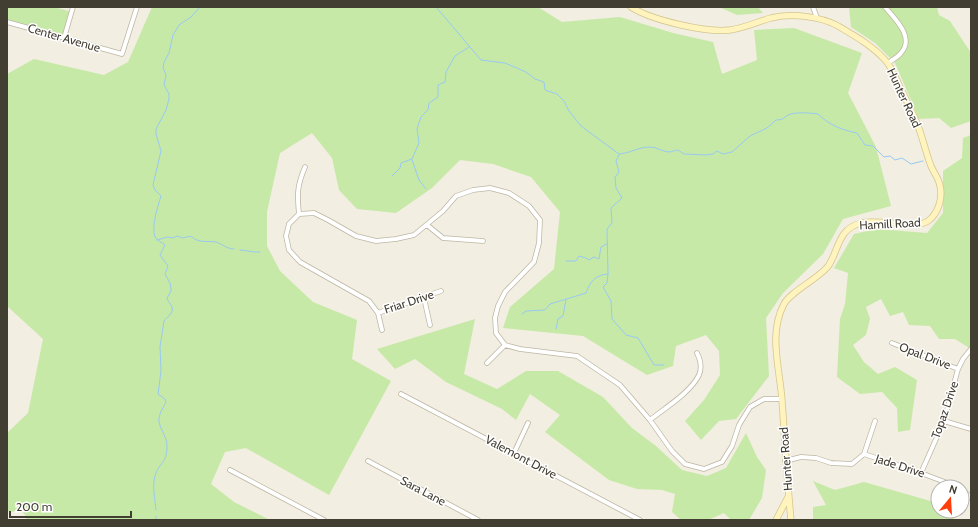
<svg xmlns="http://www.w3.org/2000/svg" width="978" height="527" viewBox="0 0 978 527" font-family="Cabin,sans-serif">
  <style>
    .green { fill: #c7e9a7 }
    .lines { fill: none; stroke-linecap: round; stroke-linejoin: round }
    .stream { stroke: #99c9f3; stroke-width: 1 }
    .street-casing { stroke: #bdb6a4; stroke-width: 5.5 }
    .secondary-casing { stroke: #d4c68f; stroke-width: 7 }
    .street { stroke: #fff; stroke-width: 4 }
    .secondary { stroke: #fff3be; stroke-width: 5.5 }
    .labels { text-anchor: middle; stroke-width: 3; stroke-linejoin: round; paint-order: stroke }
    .street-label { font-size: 12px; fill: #433e32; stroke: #fff }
  </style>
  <rect width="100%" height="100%" fill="#f2eee1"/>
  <!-- green -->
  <path class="green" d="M 7,7 L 54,7 L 72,12 L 64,38 L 7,22 Z
    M 152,7 L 538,7 L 562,22 L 620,17 L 673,33 L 713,42 L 722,74 L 757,60 L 754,30 L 794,28 L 862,53 L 848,93 L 876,147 L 891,206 L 843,219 L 823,254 L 783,293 L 766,318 L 769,376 L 736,419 L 719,421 L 701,440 L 685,421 L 704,400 L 720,375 L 719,351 L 706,335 L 676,346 L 673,366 L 647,375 L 583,336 L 503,328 L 510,307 L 554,269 L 560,212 L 531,177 L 493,164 L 460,160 L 432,188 L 396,213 L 357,209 L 339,190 L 332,158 L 312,133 L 280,153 L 267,212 L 267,246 L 280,271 L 313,302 L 357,320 L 352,359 L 391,381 L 329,495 L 246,448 L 225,452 L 211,484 L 234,502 L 270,520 L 27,520 L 24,513 L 7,511 L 7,433 L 28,413 L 43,339 L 7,306 L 7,74 L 34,59 L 104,75 L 128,62 Z
    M 719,7 L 758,7 L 763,13 L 737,15 Z
    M 849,7 L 937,7 L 939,15 L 950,21 L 971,53 L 971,121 L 951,128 L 939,118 L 919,119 L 895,63 L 875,43 L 851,27 Z
    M 971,135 L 971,349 L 955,339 L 939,339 L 930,326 L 909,325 L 903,312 L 890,316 L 881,299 L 866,307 L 870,319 L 866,335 L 853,345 L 864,362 L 878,374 L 895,367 L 917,380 L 910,430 L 898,432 L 897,408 L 882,392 L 860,394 L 837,377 L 840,319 L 845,304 L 848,273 L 834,268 L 854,234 L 877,229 L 927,233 L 943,213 L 943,171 L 962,158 L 963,138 Z
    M 475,319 L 464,374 L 497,389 L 526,371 L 558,371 L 603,397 L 632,428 L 656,446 L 682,470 L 707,476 L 726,468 L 746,433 L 757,457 L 766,470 L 762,498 L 749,520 L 731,520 L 724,513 L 708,520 L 681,520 L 672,512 L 675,494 L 662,490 L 637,489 L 609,480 L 545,432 L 560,415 L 530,394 L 516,420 L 502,409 L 446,382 L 415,359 L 395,369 L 377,349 Z
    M 813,481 L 835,490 L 864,482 L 934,502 L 938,507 L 938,511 L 943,511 L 953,517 L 954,520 L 813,520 L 813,507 L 826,505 Z"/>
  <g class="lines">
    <!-- stream -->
    <path class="stream" d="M 436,7 L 481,60 L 505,63 L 526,72 L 535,79 L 544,82 L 545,90 L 557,94 L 564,101 L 569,111 L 581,126 L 619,154 C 630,153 639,147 650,147 C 657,147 663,152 669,152 C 672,152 675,150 678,150 L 684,154 L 706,155 L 713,154 L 717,151 L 723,154 L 732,152 L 750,136 L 767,128 L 776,120 C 785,120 784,116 791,114 C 799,112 810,113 818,114 C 829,125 842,130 857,133 L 865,145 L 873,146 L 884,157 L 890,156 L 895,160 L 902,158 L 911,164 L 923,161
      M 412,160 L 419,180 L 426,189
      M 392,176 L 400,168 L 401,163 L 412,159 L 419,143 L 417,129 L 421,117 L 428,110 L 429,103 L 438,97 L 438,85 L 445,82 L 446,72 L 455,56 L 469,47
      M 157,240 L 167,237 L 173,238 L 177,236 L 183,238 C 195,234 191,239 200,241 C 205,242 211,241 216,242 C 222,244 227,249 234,249
      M 240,250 C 247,250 253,253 260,252
      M 566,261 L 576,261 L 579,256 L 586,258 L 589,260 L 594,257 L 599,259 L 601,247 L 607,244
      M 608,274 L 607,283 L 603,287 L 611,301 L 612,319 L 626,335 L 638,338 L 654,365 L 664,365
      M 522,314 L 526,311 L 545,310 L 550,304 L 586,293 C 590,281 596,275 608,274 L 607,229 L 612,223 L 611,208 L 622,198 L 616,188 L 615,177 L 619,172 L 616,161 L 619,155
      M 556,329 L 558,319 L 563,316 L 566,299
      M 156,510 C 155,500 152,486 155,476 C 159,462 167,464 167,446 C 167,437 161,431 159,422 C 158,415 163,408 166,402 L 165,399 L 158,394 L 161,371 L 160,347 L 164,321 C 167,317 174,313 172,307 C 171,304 168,302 167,298 L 171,291 L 171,288 L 170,283 L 165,274 L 168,266 L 160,255 L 165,245 C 162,242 157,241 155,237 C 151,226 158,206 161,196 L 155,190 L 153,185 L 161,151 L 156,134 L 156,129 L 166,110 L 169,99 L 169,94 L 164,85 L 166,75 L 163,68 L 164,62 L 169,53 L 173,35 L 179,25 L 191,17 L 200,7
      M 156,520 L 156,516"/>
    <!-- street casing -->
    <g class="street-casing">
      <path id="street" d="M 813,7 L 817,18
        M 885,7 C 895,19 915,37 901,53 C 898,57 892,60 888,63
        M 7,22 L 122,54 L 137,7
        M 64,38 L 73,7
        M 299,214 C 297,194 297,186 305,167
        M 427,225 L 443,238 L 483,241
        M 424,298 L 430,325
        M 378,313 L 441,291
        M 382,330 L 378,313 L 369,301 L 300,262 L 289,250 L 286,236 L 289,224 L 299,214 L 314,213 L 328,220 L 356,236 L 376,241 L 396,239 L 414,235 L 443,211 L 456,196 L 473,190 L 490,188 L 509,193 L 529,206 L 540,220 L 539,243 L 534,262 L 505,292 L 498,306 L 495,318 L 496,333 L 505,345 L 520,349 L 577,356 L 620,385 L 650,420 L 672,451 L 685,464 L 704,469 L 722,462 L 732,446 L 739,425 L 750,407 L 764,399 L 782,399
        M 892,343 L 958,369
        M 487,363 L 505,345
        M 401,394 L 640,520
        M 650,420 C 665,408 691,392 699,375 C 702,368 700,359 697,353
        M 944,421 L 971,429
        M 514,453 L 528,423
        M 864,454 L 921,473 L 958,487
        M 368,461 L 478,520
        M 785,461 L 801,457 L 816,458 L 831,463 L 852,464 L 864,454 L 875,421
        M 230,470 L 324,520
        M 921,473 L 944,421 L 958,369 L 963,359 L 971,349
        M 962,489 L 971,498"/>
    </g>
    <!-- secondary casing -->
    <g class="secondary-casing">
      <path id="secondary" d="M 631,7 C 651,20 706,33 730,30 C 744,28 757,22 771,18 C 791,13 820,16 838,26 C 855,36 873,46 886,61 C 892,68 896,79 900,87 C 906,100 913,113 918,126 C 923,139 926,153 931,166 C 934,173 939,179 940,186 C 943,198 938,214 928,221 C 915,230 879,218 861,223 C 838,229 839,249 829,265 C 820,278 791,291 784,304 C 768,334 780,369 782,401 C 785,440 787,480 791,520
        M 776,520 L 788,497"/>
    </g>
    <!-- street -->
    <use href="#street" class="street"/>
    <!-- secondary -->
    <use href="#secondary" class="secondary"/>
  </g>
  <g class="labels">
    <!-- street labels -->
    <g class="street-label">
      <text transform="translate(64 38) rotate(16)" y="4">Center Avenue</text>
      <text transform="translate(904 98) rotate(65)" y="4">Hunter Road</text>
      <text transform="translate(890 224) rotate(-3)" y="4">Hamill Road</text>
      <text transform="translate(409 302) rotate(-18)" y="4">Friar Drive</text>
      <text transform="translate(925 356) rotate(21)" y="4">Opal Drive</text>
      <text transform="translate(945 410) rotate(-71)" y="4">Topaz Drive</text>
      <text transform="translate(521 457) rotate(28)" y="4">Valemont Drive</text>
      <text transform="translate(786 459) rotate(-94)" y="4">Hunter Road</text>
      <text transform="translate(900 466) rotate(18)" y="4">Jade Drive</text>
      <text transform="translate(423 491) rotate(28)" y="4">Sara Lane</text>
    </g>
  </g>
  <!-- border -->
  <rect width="978" height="527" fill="none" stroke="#433e32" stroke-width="16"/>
  <!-- north arrow -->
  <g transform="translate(950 499) rotate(18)"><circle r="19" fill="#ffffff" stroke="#b4b2ad"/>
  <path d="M0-3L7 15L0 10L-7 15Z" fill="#ff3f0b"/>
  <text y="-6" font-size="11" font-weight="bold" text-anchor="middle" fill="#433e32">N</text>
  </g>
  <!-- scale -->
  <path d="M10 511v6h121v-6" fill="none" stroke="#433e32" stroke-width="2"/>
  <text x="16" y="511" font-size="12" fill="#433e32" stroke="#ffffff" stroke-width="3" paint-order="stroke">200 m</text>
</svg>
